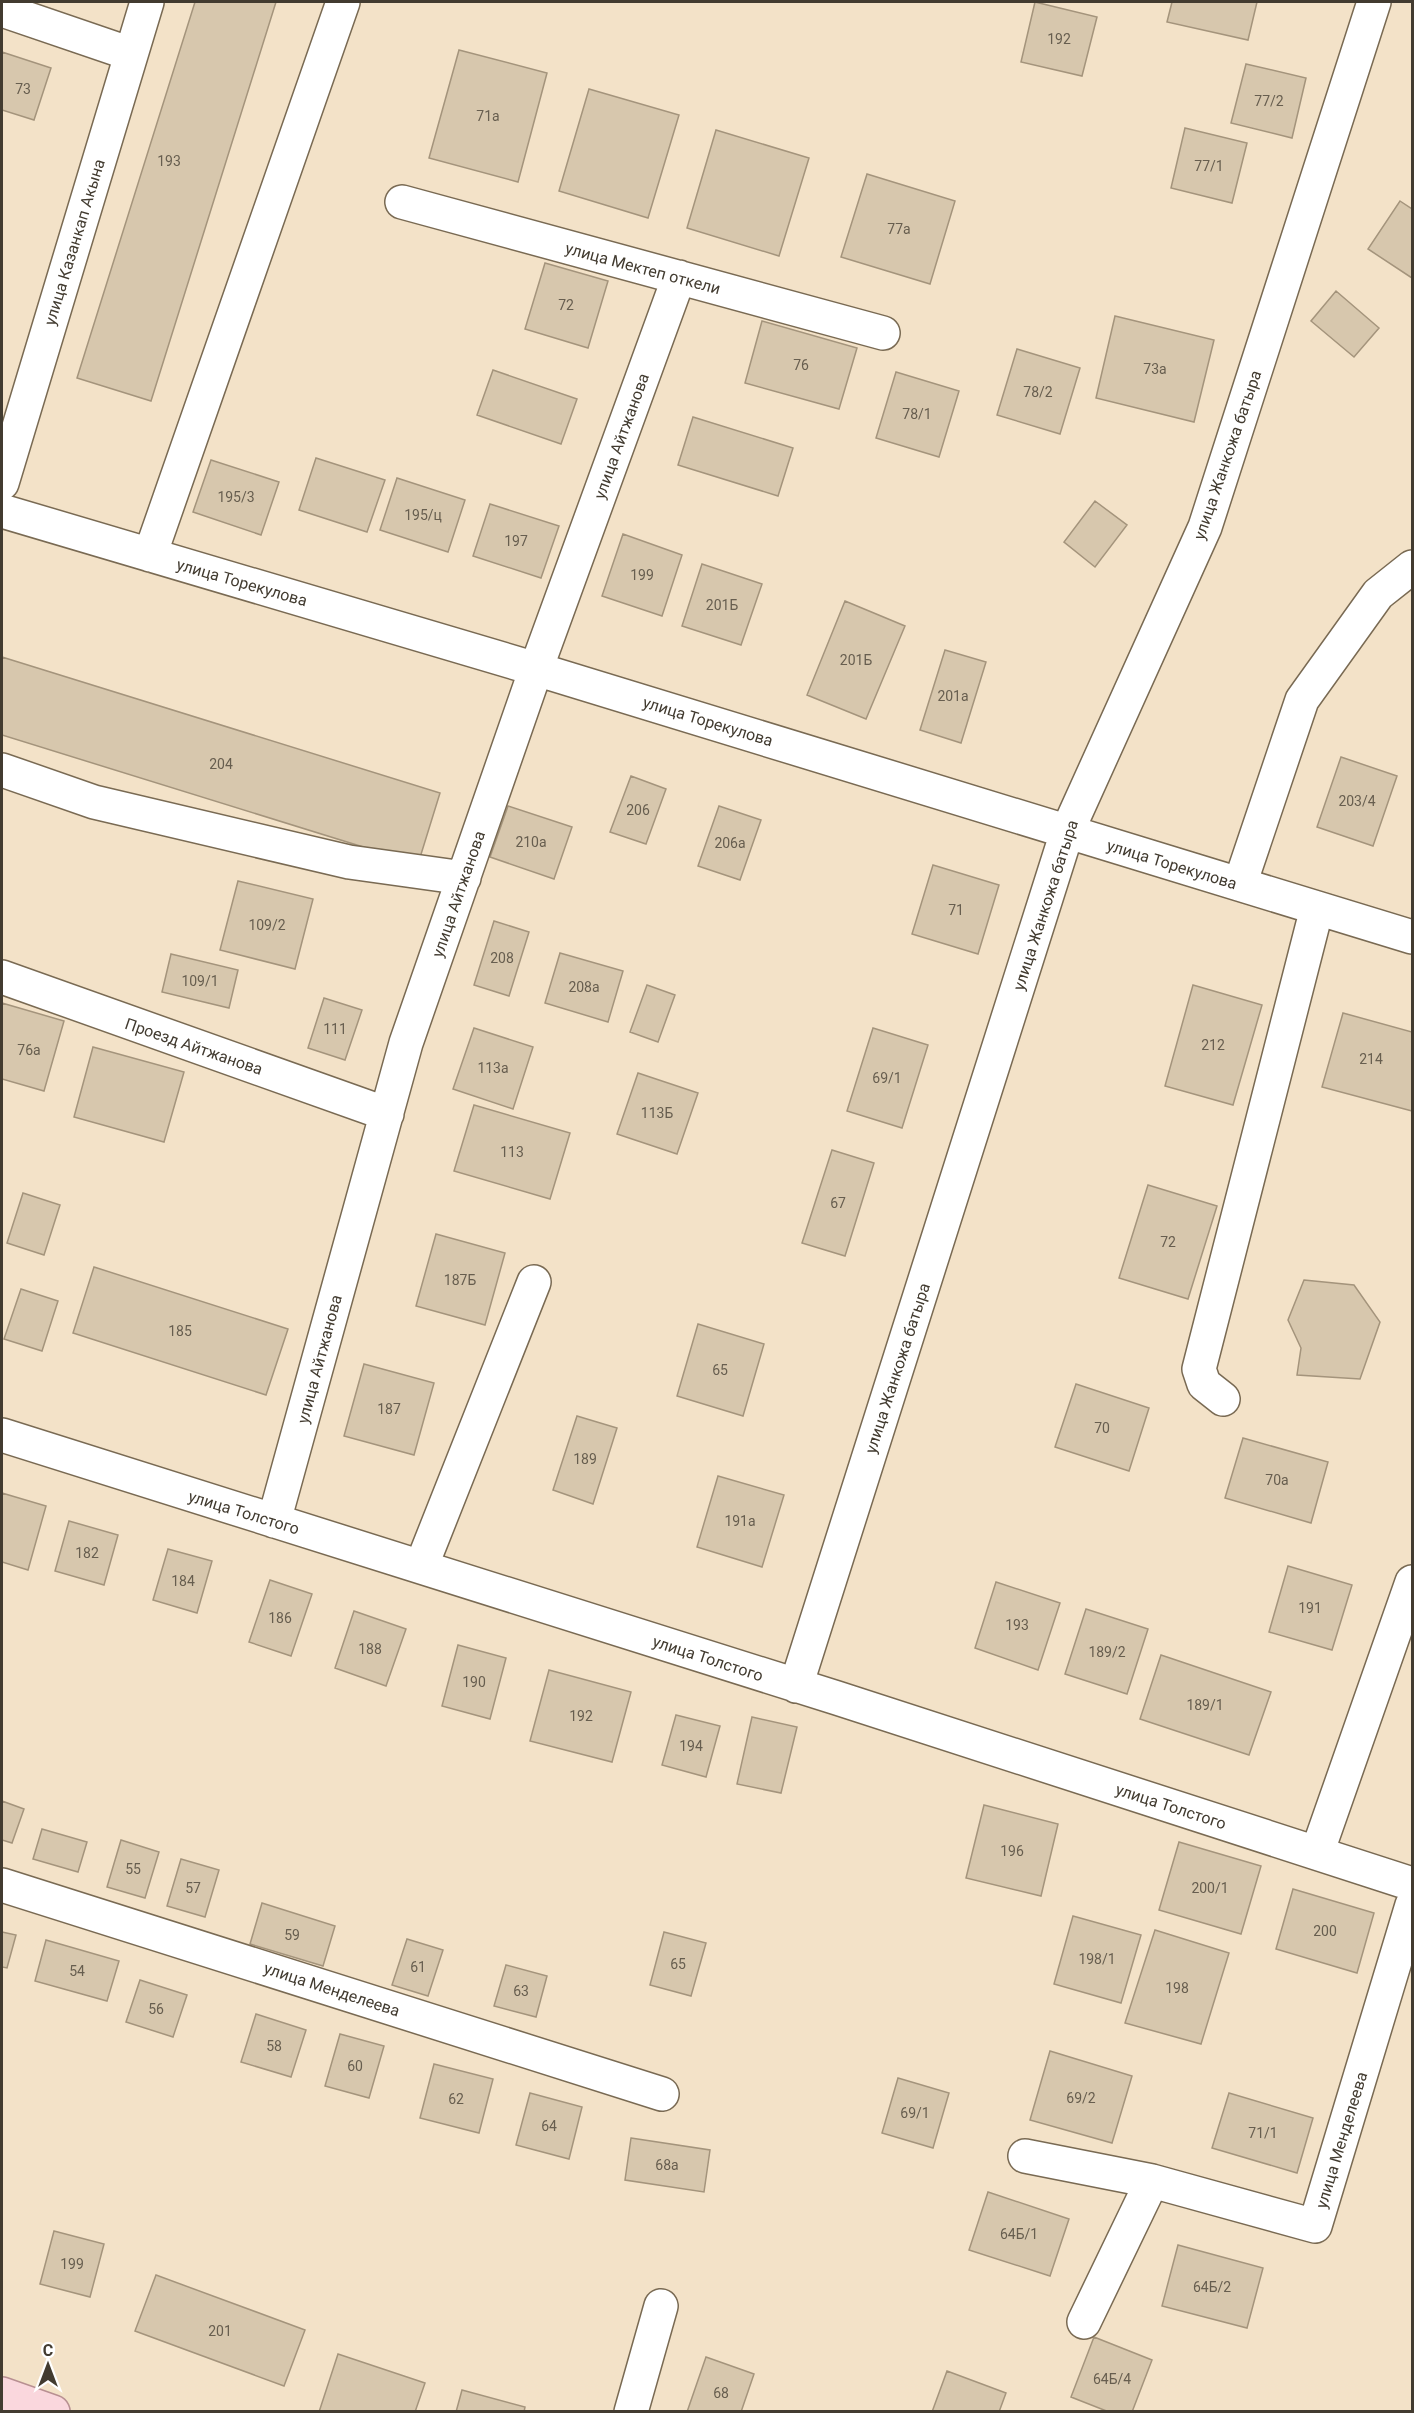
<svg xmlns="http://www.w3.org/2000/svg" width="1414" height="2413" viewBox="0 0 1414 2413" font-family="Roboto,sans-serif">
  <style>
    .building { fill: #d7c7ad; stroke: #a4947c; stroke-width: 1.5 }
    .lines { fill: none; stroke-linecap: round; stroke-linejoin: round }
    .minor-casing { stroke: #796a53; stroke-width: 36 }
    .major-casing { stroke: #b89092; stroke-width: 36 }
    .minor { stroke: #fff; stroke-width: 33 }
    .major { stroke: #fad7dd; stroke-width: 33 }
    .labels { text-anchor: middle; stroke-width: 6; stroke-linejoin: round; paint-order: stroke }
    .number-label { font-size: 14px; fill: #675e4f }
    .street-label { font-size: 16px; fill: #423b30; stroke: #fff }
  </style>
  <rect width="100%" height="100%" fill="#f3e2c8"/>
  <!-- building -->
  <path class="building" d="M 195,2 L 276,2 L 151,401 L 77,378 Z
    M 1035,2 L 1097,17 L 1082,76 L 1021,62 Z
    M 1172,2 L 1257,2 L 1248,40 L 1167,22 Z
    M 459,50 L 547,73 L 518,182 L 429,158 Z
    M 2,52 L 51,68 L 34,120 L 2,110 Z
    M 1246,64 L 1306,78 L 1292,138 L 1231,123 Z
    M 589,89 L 679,115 L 648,218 L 559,191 Z
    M 1185,128 L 1247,143 L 1232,203 L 1171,188 Z
    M 716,130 L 809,158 L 779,256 L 687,228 Z
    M 867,174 L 955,201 L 930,284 L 841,257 Z
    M 1400,201 L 1412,209 L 1412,278 L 1368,249 Z
    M 545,263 L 608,281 L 588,348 L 525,329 Z
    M 1336,291 L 1379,328 L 1354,357 L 1311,321 Z
    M 1115,316 L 1214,340 L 1194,422 L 1096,398 Z
    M 762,321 L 857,348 L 839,409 L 745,383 Z
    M 1017,349 L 1080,368 L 1060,434 L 997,415 Z
    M 493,370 L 577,399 L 561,444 L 477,415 Z
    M 896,372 L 959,391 L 939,457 L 876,438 Z
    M 693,417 L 793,448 L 778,496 L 678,465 Z
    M 316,458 L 385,480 L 367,532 L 299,510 Z
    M 211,460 L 279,482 L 261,535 L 193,512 Z
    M 397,478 L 465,500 L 448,552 L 380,530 Z
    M 1095,501 L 1127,525 L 1095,567 L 1064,542 Z
    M 490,504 L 559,526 L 541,578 L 473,556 Z
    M 623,534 L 682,555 L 662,616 L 602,596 Z
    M 702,564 L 762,584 L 741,645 L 682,626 Z
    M 845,601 L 905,626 L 866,719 L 807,695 Z
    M 945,650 L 986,662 L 961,743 L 920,730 Z
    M 2,657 L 440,793 L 418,864 L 2,735 Z
    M 1341,757 L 1397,776 L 1373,846 L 1317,827 Z
    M 631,776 L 666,789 L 646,844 L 610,832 Z
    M 508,806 L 572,827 L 554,879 L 490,857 Z
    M 719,806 L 761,820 L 740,880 L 698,866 Z
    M 933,865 L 999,885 L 978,954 L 912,934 Z
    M 238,881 L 313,899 L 295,969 L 220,950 Z
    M 494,921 L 529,932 L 509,996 L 474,985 Z
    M 560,953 L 623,971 L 608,1022 L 545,1003 Z
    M 171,954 L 238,970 L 229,1008 L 162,992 Z
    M 647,985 L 675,995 L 658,1042 L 630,1032 Z
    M 1193,985 L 1262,1005 L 1233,1105 L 1165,1086 Z
    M 324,998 L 362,1010 L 345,1060 L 308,1048 Z
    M 2,1003 L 64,1021 L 44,1091 L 2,1079 Z
    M 1343,1013 L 1412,1032 L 1412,1111 L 1322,1087 Z
    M 474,1028 L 533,1047 L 513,1109 L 453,1089 Z
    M 873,1028 L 928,1045 L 902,1128 L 847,1111 Z
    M 93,1047 L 184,1072 L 164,1142 L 74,1117 Z
    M 638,1073 L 698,1093 L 677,1154 L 617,1134 Z
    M 474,1105 L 570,1133 L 550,1199 L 454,1171 Z
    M 832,1150 L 874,1163 L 845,1256 L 802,1243 Z
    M 1148,1185 L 1217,1206 L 1188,1299 L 1119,1278 Z
    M 23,1193 L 60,1205 L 44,1255 L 7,1243 Z
    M 436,1234 L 505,1253 L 485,1325 L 416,1306 Z
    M 94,1267 L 288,1329 L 266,1395 L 73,1333 Z
    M 1304,1280 L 1354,1285 L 1380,1322 L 1360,1379 L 1297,1375 L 1301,1348 L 1288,1320 Z
    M 21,1289 L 58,1301 L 42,1351 L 4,1339 Z
    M 698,1324 L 764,1344 L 743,1416 L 677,1396 Z
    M 364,1364 L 434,1383 L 414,1455 L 344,1436 Z
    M 1076,1384 L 1149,1408 L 1129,1471 L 1055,1447 Z
    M 577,1416 L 617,1428 L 593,1504 L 553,1490 Z
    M 1243,1438 L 1328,1462 L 1311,1523 L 1225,1498 Z
    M 718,1476 L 784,1495 L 762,1567 L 697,1547 Z
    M 2,1493 L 46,1506 L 28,1570 L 2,1562 Z
    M 69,1521 L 118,1535 L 104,1585 L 55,1571 Z
    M 168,1549 L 212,1561 L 197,1613 L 153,1600 Z
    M 1288,1566 L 1352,1585 L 1332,1650 L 1269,1632 Z
    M 270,1580 L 312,1594 L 291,1656 L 249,1642 Z
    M 996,1582 L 1060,1603 L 1038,1670 L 975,1648 Z
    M 1086,1609 L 1148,1629 L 1127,1694 L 1065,1674 Z
    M 354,1611 L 406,1629 L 386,1686 L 335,1668 Z
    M 458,1645 L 506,1658 L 490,1719 L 442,1706 Z
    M 1161,1655 L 1271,1692 L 1249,1755 L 1140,1719 Z
    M 549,1670 L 631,1692 L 612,1762 L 530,1741 Z
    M 676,1715 L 720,1726 L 706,1777 L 662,1765 Z
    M 752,1717 L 797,1727 L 781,1793 L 737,1784 Z
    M 2,1801 L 24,1809 L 12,1843 L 2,1840 Z
    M 984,1805 L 1058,1824 L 1041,1896 L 966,1878 Z
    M 42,1829 L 87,1842 L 78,1872 L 33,1859 Z
    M 121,1840 L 159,1852 L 145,1898 L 107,1887 Z
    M 1179,1842 L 1261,1866 L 1241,1934 L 1159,1910 Z
    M 181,1859 L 219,1870 L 205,1917 L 167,1906 Z
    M 1293,1889 L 1374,1913 L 1357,1973 L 1276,1949 Z
    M 262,1903 L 335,1926 L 323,1966 L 250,1944 Z
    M 1073,1916 L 1141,1935 L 1121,2003 L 1054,1984 Z
    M 1155,1930 L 1229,1953 L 1201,2044 L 1125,2023 Z
    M 2,1932 L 16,1935 L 7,1968 L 2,1967 Z
    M 664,1932 L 706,1943 L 691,1996 L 650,1985 Z
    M 407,1939 L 443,1950 L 428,1996 L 392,1985 Z
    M 46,1940 L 119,1961 L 107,2001 L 35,1981 Z
    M 506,1965 L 547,1976 L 536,2017 L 494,2006 Z
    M 140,1980 L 187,1995 L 173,2037 L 126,2022 Z
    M 256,2014 L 306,2030 L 291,2077 L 241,2062 Z
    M 340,2034 L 384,2046 L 369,2098 L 325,2086 Z
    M 1050,2051 L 1132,2076 L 1112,2143 L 1030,2120 Z
    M 434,2064 L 493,2079 L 479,2133 L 420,2118 Z
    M 898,2078 L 949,2093 L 933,2148 L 882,2133 Z
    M 530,2093 L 582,2107 L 569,2159 L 516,2145 Z
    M 1229,2093 L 1313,2118 L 1297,2173 L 1212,2148 Z
    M 631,2138 L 710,2150 L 704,2192 L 625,2180 Z
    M 988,2192 L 1069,2219 L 1050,2276 L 969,2250 Z
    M 54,2231 L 104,2244 L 90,2297 L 40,2284 Z
    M 1178,2245 L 1263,2268 L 1247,2328 L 1162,2306 Z
    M 156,2275 L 305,2330 L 284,2386 L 135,2331 Z
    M 1094,2337 L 1152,2360 L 1132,2412 L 1109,2412 L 1071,2397 Z
    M 338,2354 L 425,2383 L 415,2412 L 319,2412 Z
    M 706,2357 L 754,2374 L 741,2412 L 687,2412 Z
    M 947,2371 L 1006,2393 L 999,2412 L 932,2412 Z
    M 462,2390 L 525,2407 L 524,2412 L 456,2412 Z"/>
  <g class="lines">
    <!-- minor casing -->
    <g class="minor-casing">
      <path id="minor" d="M 2,10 L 131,54
        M 402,202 L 883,333
        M 2,483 L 147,2
        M 2,511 L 536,669 L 1412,937
        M 150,555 L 343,2
        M 2,770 L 94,802 L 349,862 L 464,878
        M 1240,884 L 1302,700 L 1378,594 L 1412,567
        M 2,977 L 387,1114
        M 1223,1399 L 1204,1384 L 1199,1369 L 1317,908
        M 2,1435 L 837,1698 L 1412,1884
        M 274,1521 L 406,1043 L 536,669 L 679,277
        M 421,1567 L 534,1282
        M 796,1686 L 1067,832 L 1205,527 L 1374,2
        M 1317,1853 L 1412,1582
        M 2,1885 L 662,2094
        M 1025,2156 L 1152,2181 L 1315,2226 L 1412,1905
        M 1084,2322 L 1152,2181
        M 631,2412 L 661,2306"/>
    </g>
    <!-- major casing -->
    <g class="major-casing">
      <path id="major" d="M 2,2394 L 53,2412"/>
    </g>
    <!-- minor -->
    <use href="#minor" class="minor"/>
    <!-- major -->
    <use href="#major" class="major"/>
  </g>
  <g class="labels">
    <!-- number labels -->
    <g class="number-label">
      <text x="1059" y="44">192</text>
      <text x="23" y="94">73</text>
      <text x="1269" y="106">77/2</text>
      <text x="488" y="121">71а</text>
      <text x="169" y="166">193</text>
      <text x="1209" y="171">77/1</text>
      <text x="899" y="234">77а</text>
      <text x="566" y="310">72</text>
      <text x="801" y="370">76</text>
      <text x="1155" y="374">73а</text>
      <text x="1038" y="397">78/2</text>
      <text x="917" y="419">78/1</text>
      <text x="236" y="502">195/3</text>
      <text x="423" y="520">195/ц</text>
      <text x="516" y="546">197</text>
      <text x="642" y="580">199</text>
      <text x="722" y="610">201Б</text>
      <text x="856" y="665">201Б</text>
      <text x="953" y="701">201а</text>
      <text x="221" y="769">204</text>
      <text x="1357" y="806">203/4</text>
      <text x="638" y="815">206</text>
      <text x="531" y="847">210а</text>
      <text x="730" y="848">206а</text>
      <text x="956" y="915">71</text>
      <text x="267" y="930">109/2</text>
      <text x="502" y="963">208</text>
      <text x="200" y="986">109/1</text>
      <text x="584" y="992">208а</text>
      <text x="335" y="1034">111</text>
      <text x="1213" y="1050">212</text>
      <text x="29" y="1055">76а</text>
      <text x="1371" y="1064">214</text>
      <text x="493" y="1073">113а</text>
      <text x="887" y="1083">69/1</text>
      <text x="657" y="1118">113Б</text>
      <text x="512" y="1157">113</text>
      <text x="838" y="1208">67</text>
      <text x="1168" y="1247">72</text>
      <text x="460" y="1285">187Б</text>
      <text x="180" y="1336">185</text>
      <text x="720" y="1375">65</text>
      <text x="389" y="1414">187</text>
      <text x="1102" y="1433">70</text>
      <text x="585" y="1464">189</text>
      <text x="1277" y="1485">70а</text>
      <text x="740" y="1526">191а</text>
      <text x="87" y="1558">182</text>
      <text x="183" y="1586">184</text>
      <text x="1310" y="1613">191</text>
      <text x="280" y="1623">186</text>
      <text x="1017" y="1630">193</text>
      <text x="370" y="1654">188</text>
      <text x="1107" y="1657">189/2</text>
      <text x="474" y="1687">190</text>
      <text x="1205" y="1710">189/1</text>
      <text x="581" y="1721">192</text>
      <text x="691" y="1751">194</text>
      <text x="1012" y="1856">196</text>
      <text x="133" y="1874">55</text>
      <text x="193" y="1893">57</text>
      <text x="1210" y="1893">200/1</text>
      <text x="1325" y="1936">200</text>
      <text x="292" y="1940">59</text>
      <text x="1097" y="1964">198/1</text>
      <text x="678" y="1969">65</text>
      <text x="418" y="1972">61</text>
      <text x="77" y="1976">54</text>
      <text x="1177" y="1993">198</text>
      <text x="521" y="1996">63</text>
      <text x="156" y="2014">56</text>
      <text x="274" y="2051">58</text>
      <text x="355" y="2071">60</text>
      <text x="1081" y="2103">69/2</text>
      <text x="456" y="2104">62</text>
      <text x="915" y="2118">69/1</text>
      <text x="549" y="2131">64</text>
      <text x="1263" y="2138">71/1</text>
      <text x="667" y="2170">68а</text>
      <text x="1019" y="2239">64Б/1</text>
      <text x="72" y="2269">199</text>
      <text x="1212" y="2292">64Б/2</text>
      <text x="220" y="2336">201</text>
      <text x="1112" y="2384">64Б/4</text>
      <text x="721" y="2398">68</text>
    </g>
    <!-- street labels -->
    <g class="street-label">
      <text transform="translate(74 242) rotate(-73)" y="6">улица Казанкап Акына</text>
      <text transform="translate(643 268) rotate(15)" y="6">улица Мектеп откели</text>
      <text transform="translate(621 436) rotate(-70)" y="6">улица Айтжанова</text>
      <text transform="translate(1227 455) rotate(-71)" y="6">улица Жанкожа батыра</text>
      <text transform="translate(242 582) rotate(16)" y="6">улица Торекулова</text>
      <text transform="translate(708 721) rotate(17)" y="6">улица Торекулова</text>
      <text transform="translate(1172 864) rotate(17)" y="6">улица Торекулова</text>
      <text transform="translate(458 894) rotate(-71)" y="6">улица Айтжанова</text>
      <text transform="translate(1045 905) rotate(-72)" y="6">улица Жанкожа батыра</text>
      <text transform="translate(194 1046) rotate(19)" y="6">Проезд Айтжанова</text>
      <text transform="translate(319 1359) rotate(-75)" y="6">улица Айтжанова</text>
      <text transform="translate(897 1368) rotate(-72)" y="6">улица Жанкожа батыра</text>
      <text transform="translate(244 1512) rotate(17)" y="6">улица Толстого</text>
      <text transform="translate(708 1658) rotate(18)" y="6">улица Толстого</text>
      <text transform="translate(1171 1806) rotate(18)" y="6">улица Толстого</text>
      <text transform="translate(332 1989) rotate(18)" y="6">улица Менделеева</text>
      <text transform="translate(1341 2140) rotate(-73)" y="6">улица Менделеева</text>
    </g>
  </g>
  <!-- border -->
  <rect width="1414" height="2413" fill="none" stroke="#423b30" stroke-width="6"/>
  <!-- north arrow -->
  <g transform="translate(48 2365)" stroke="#ffffff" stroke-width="4.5" paint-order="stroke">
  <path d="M0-4.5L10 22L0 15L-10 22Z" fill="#423b30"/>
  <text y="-9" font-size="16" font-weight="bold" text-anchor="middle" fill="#423b30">С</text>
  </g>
</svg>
